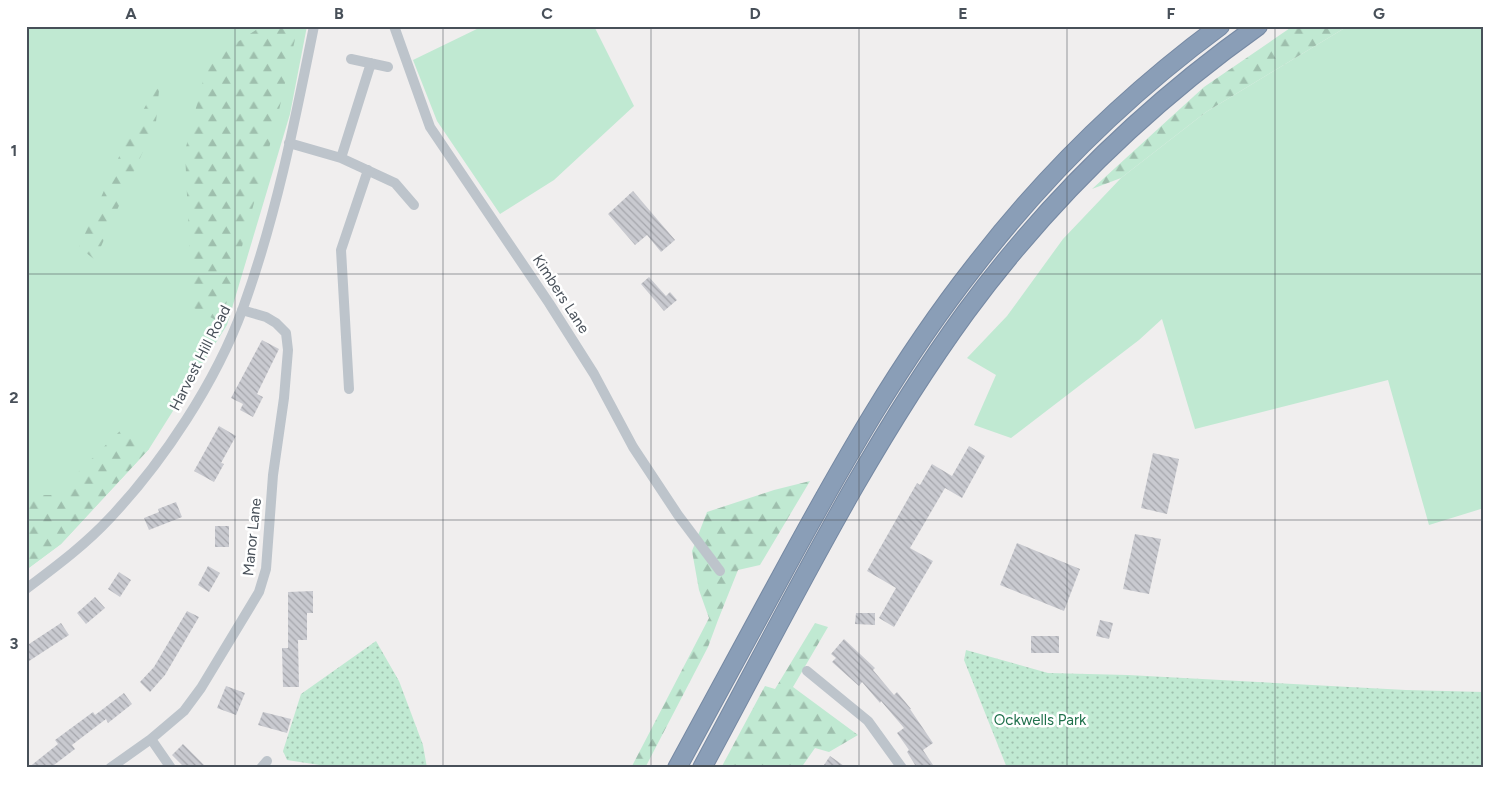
<svg xmlns="http://www.w3.org/2000/svg" width="1510" height="794" viewBox="0 0 1510 794" font-family="Figtree,sans-serif">
  <style>
    .grass { fill: #c0e9d2 }
    .forest { fill: url(#forest-firs) }
    .park { fill: url(#park-dots) }
    .building { fill: url(#building-back-hatch) }
    .lines { fill: none; stroke-linecap: round; stroke-linejoin: round }
    .motorway-casing { stroke: #7689a3; stroke-width: 20 }
    .minor { stroke: #bdc4cb; stroke-width: 10 }
    .motorway { stroke: #8a9eb7; stroke-width: 18 }
    .grid { fill: none; stroke: #485059; stroke-width: 1; stroke-opacity: 0.55 }
    .labels { text-anchor: middle; stroke-width: 5; stroke-linejoin: round; paint-order: stroke }
    .street-label { font-size: 15px; fill: #485059; stroke: #fff }
    .park-label { font-size: 15px; fill: #21724d; stroke: #fff }
    .neatline { fill: none; stroke: #485059; stroke-width: 2 }
    .grid-label { font-size: 16px; text-anchor: middle; font-weight: bold; fill: #485059 }
  </style>
  <defs>
    <pattern id="forest-firs" width="22" height="20" patternUnits="userSpaceOnUse" patternTransform="scale(1.25)"><rect width="22" height="20" fill="#c0e9d2"/><path d="M5 1l3.5 6h-7zM16 11l3.5 6h-7z" fill="#9ebfad"/></pattern>
    <pattern id="park-dots" width="8" height="8" patternUnits="userSpaceOnUse" patternTransform="scale(1.25)"><rect width="8" height="8" fill="#c0e9d2"/><path d="M2 2h.1M6 6h.1" fill="none" stroke="#9ebfad" stroke-width="1.8" stroke-linecap="round"/></pattern>
    <pattern id="building-back-hatch" width="6" height="6" patternUnits="userSpaceOnUse" patternTransform="scale(1.25)"><rect width="6" height="6" fill="#c9cad0"/><path d="M-1 5l2 2M0 0l6 6M5-1l2 2" fill="none" stroke="#a5a6ac"/></pattern>
  </defs>
  <rect width="100%" height="100%" fill="#f0eeee"/>
  <!-- grass -->
  <path class="grass" d="M 26,26 L 307,26 L 290,114 L 227,325 L 149,449 L 61,544 L 26,570 Z
    M 483,26 L 594,26 L 634,106 L 554,180 L 500,214 L 437,121 L 413,60 Z
    M 1348,26 L 1484,26 L 1484,508 L 1429,525 L 1388,380 L 1195,429 L 1162,319 L 1139,340 L 1011,438 L 974,425 L 996,375 L 967,358 L 1007,316 L 1063,239 L 1121,178 L 1206,112 Z"/>
  <!-- forest -->
  <path class="forest" d="M 262,26 L 298,26 L 277,119 L 221,323 L 192,307 L 185,151 L 208,61 Z
    M 1293,26 L 1348,26 L 1206,112 L 1121,178 L 1092,189 L 1204,87 Z
    M 160,80 L 156,122 L 95,260 L 79,247 L 126,141 Z
    M 121,430 L 149,449 L 61,544 L 26,570 L 26,495 L 55,495 Z
    M 810,481 L 760,565 L 738,570 L 718,620 L 708,647 L 645,768 L 631,768 L 709,618 L 699,590 L 692,551 L 707,512 L 774,490 Z
    M 815,623 L 828,627 L 793,687 L 858,735 L 829,752 L 815,748 L 801,768 L 721,768 L 765,686 L 775,689 Z"/>
  <!-- park -->
  <path class="park" d="M 376,641 L 399,681 L 423,745 L 427,768 L 339,768 L 287,760 L 283,751 L 301,694 Z
    M 966,650 L 1048,673 L 1128,675 L 1406,690 L 1484,692 L 1484,768 L 1007,768 L 964,660 Z"/>
  <!-- building -->
  <path class="building" d="M 633,191 L 675,240 L 661,252 L 647,235 L 635,245 L 608,214 Z
    M 649,277 L 666,296 L 670,292 L 677,300 L 664,311 L 641,284 Z
    M 262,340 L 279,349 L 257,394 L 263,397 L 253,417 L 240,410 L 243,404 L 231,398 Z
    M 219,426 L 236,436 L 221,463 L 224,464 L 214,482 L 194,471 Z
    M 969,446 L 985,456 L 962,498 L 945,488 L 910,548 L 933,561 L 894,627 L 879,618 L 896,588 L 867,571 L 917,483 L 920,485 L 932,464 L 952,476 Z
    M 1153,453 L 1179,459 L 1167,514 L 1141,508 Z
    M 176,502 L 182,517 L 149,530 L 144,518 L 159,512 L 158,509 Z
    M 215,526 L 229,526 L 229,547 L 215,547 Z
    M 1135,534 L 1161,539 L 1149,594 L 1123,589 Z
    M 1017,543 L 1080,569 L 1064,611 L 1000,585 Z
    M 208,566 L 220,573 L 209,592 L 198,585 Z
    M 119,572 L 131,580 L 120,597 L 108,589 Z
    M 313,591 L 313,613 L 307,613 L 307,640 L 298,640 L 299,687 L 283,687 L 282,648 L 288,648 L 288,592 Z
    M 95,597 L 105,608 L 86,624 L 77,613 Z
    M 187,611 L 199,617 L 165,675 L 150,692 L 140,682 L 154,667 Z
    M 856,613 L 875,613 L 875,625 L 855,624 Z
    M 1100,620 L 1113,623 L 1109,639 L 1096,636 Z
    M 61,623 L 69,635 L 26,663 L 26,646 Z
    M 1031,636 L 1059,636 L 1059,653 L 1031,653 Z
    M 844,639 L 875,668 L 873,670 L 894,695 L 897,692 L 911,709 L 910,709 L 933,743 L 923,750 L 935,768 L 917,768 L 907,752 L 909,750 L 897,733 L 904,728 L 881,701 L 880,703 L 862,682 L 859,686 L 832,662 L 836,658 L 831,654 Z
    M 226,686 L 245,693 L 236,715 L 217,708 Z
    M 124,693 L 132,704 L 108,723 L 106,719 L 72,745 L 75,749 L 50,768 L 28,768 L 58,744 L 55,740 L 93,712 L 95,715 Z
    M 263,712 L 291,719 L 287,733 L 258,725 Z
    M 183,744 L 207,768 L 185,768 L 172,755 Z
    M 830,756 L 847,768 L 822,768 Z"/>
  <g class="lines">
    <!-- motorway casing -->
    <g class="motorway-casing">
      <path id="motorway" d="M 677,768 C 713,702 748,637 784,571 C 841,466 900,361 974,267 C 1044,176 1128,94 1220,26
        M 702,768 C 785,615 864,452 966,312 C 1047,202 1147,105 1258,26"/>
    </g>
    <!-- minor -->
    <path class="minor" d="M 394,26 L 430,127 L 549,303 L 594,374 L 633,447 L 678,515 L 720,571
      M 351,59 L 388,67
      M 289,143 L 341,158 L 395,183 L 414,205
      M 341,158 L 371,63
      M 349,389 L 341,250 L 368,170
      M 26,589 C 55,567 85,545 110,518 C 163,462 216,382 243,308 C 276,217 295,121 314,26
      M 807,671 L 868,721 L 902,768
      M 151,739 L 171,768
      M 110,768 L 151,739 L 184,711 L 201,688 L 259,592 L 266,569 L 273,475 L 284,398 L 288,350 L 286,333 L 276,323 L 266,317 L 242,310
      M 261,768 L 267,761"/>
    <!-- motorway -->
    <use href="#motorway" class="motorway"/>
  </g>
  <!-- grid -->
  <path class="grid" d="M 235,26 L 235,768M 443,26 L 443,768M 651,26 L 651,768M 859,26 L 859,768M 1067,26 L 1067,768M 1275,26 L 1275,768M 26,274 L 1484,274M 26,520 L 1484,520"/>
  <g class="labels">
    <!-- street labels -->
    <g class="street-label">
      <text transform="translate(561 294) rotate(57)" y="5">Kimbers Lane</text>
      <text transform="translate(200 358) rotate(-63)" y="5">Harvest Hill Road</text>
      <text transform="translate(252 537) rotate(-84)" y="5">Manor Lane</text>
    </g>
    <!-- park labels -->
    <g class="park-label">
      <text x="1040" y="725">Ockwells Park</text>
    </g>
  </g>
  <!-- border -->
  <rect width="1510" height="794" fill="none" stroke="#ffffff" stroke-width="55"/>
  <rect x="28" y="28" width="1454" height="738" class="neatline"/>
  <g class="grid-label">
    <text x="131" y="19">A</text>
    <text x="339" y="19">B</text>
    <text x="547" y="19">C</text>
    <text x="755" y="19">D</text>
    <text x="963" y="19">E</text>
    <text x="1171" y="19">F</text>
    <text x="1379" y="19">G</text>
    <text x="14" y="156">1</text>
    <text x="14" y="403">2</text>
    <text x="14" y="649">3</text>
  </g>
</svg>
